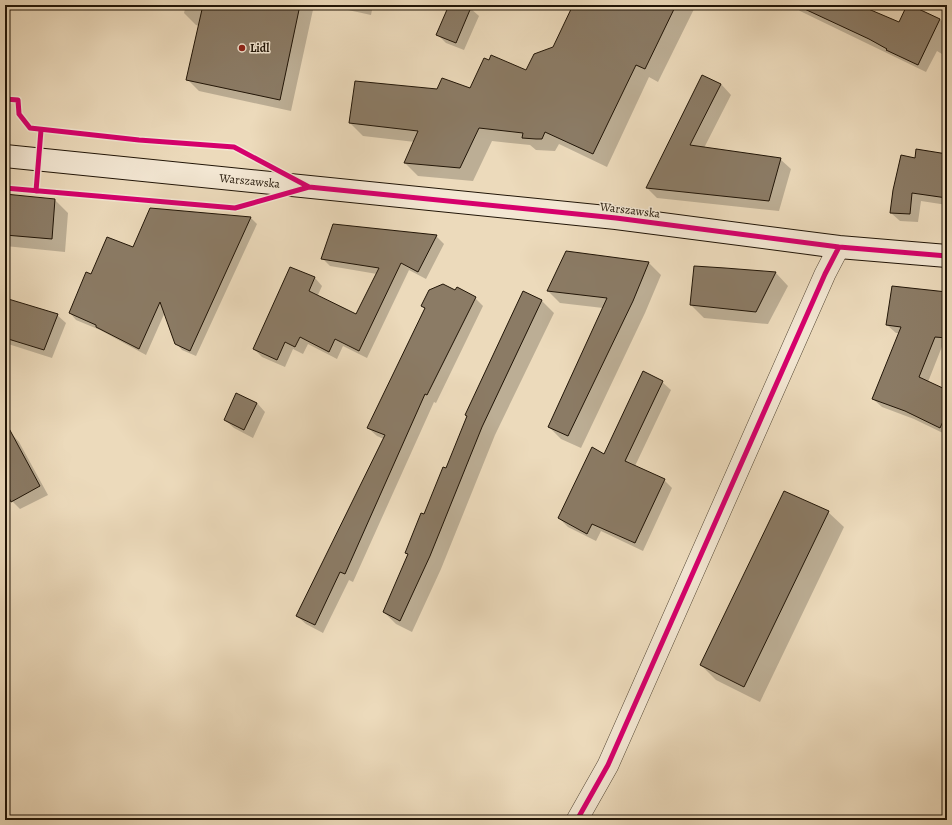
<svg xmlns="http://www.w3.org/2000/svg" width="952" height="825" viewBox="0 0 952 825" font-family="Alegreya,serif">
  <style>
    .shadow { fill: #0003 }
    .building { fill: #8b7b65; stroke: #211507 }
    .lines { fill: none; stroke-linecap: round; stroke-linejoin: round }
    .street-casing { stroke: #544634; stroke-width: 22 }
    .secondary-casing { stroke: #211507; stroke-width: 24 }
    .street { stroke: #f3e7d3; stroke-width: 21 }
    .secondary { stroke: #f3e7d3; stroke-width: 22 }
    .cycleway-casing { stroke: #f3e7d3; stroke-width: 8 }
    .cycleway { stroke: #d6006c; stroke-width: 5 }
    .poi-dot { fill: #8f2418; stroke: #f3e7d3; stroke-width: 1.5 }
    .labels { text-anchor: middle; stroke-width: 3; stroke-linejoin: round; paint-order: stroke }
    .poi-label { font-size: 12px; font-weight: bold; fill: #211507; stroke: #f3e7d3; text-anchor: start }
    .street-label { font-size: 12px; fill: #211507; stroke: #f3e7d3 }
  </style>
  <rect width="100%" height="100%" fill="#ecdabb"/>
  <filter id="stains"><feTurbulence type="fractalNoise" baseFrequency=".005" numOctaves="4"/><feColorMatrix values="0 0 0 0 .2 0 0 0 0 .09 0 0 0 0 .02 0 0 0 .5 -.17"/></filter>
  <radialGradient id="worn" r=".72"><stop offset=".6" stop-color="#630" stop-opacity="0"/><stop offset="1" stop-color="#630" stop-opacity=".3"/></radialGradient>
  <!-- shadow -->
  <path class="shadow" d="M 186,5 L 314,5 L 291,111 L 199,91 L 187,79 L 199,26 L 196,25 L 184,13 Z
    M 325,5 L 373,5 L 371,15 Z
    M 450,5 L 463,5 L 470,8 L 479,16 L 464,50 L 446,43 L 437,34 Z
    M 574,5 L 696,5 L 658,82 L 649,77 L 607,167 L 559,144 L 555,151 L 536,150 L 530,145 L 492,141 L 473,181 L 418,176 L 405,163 L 415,142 L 363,136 L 350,123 L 437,90 L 471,90 L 526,71 L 553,48 Z
    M 794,5 L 857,5 L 900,23 L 908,5 L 947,23 L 947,57 L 937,51 L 926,72 L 800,11 Z
    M 702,76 L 721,84 L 731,95 L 704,148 L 780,159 L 791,169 L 779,211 L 657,198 L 647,188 Z
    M 947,155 L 947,205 L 921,201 L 918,222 L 900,221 L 891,213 L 916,159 Z
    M 5,195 L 55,200 L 68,213 L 65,252 L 5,246 Z
    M 151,209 L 251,218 L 257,224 L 196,356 L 182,350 L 176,343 L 165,312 L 146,355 L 100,330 L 76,320 L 70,313 L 92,275 L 133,248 Z
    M 436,236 L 444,244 L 426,279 L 409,270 L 367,358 L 343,346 L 337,359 L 308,344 L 303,354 L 293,349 L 285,367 L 262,357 L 254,349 L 291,268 L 315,278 L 322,286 L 317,297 L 356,316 L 377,274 L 330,266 L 322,258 Z
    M 566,252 L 649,263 L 661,275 L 645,313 L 581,448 L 561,439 L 549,427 L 603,308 L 560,303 L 548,291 Z
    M 695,267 L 776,273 L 788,286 L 768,324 L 704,318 L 691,305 Z
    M 455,291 L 475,298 L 483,306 L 436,403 L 434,402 L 353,582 L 349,580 L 323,633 L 306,624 L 297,616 L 384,439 L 377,436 L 368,428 L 425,309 L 422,306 Z
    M 523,292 L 542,301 L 554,313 L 495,435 L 441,569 L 412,632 L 396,624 L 384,612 L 409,555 L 406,552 L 446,469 Z
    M 947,293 L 947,345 L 943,344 L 928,382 L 947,391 L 947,435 L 914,419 L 882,407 L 873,399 L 900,333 L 896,333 L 887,325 Z
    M 5,299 L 57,315 L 66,323 L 52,358 L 5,343 Z
    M 662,382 L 671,390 L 635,466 L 664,480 L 672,488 L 643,551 L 601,531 L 596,541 L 568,527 L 559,518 Z
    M 257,403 L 265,412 L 253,438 L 234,428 L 225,420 Z
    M 11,433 L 19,442 L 48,495 L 20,509 L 12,501 L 5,488 L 5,436 Z
    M 828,512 L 844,527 L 760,702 L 716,680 L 701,665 Z"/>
  <!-- building -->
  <path class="building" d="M 203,5 L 300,5 L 280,100 L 186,80 Z
    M 449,5 L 472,5 L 456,43 L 436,35 Z
    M 573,5 L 676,5 L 645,69 L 636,65 L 593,154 L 545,132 L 542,139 L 536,139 L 522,138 L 523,133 L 479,128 L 460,168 L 404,163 L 418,131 L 349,123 L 355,81 L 437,89 L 442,78 L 470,88 L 484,58 L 489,60 L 491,55 L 526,70 L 534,54 L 553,47 Z
    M 796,5 L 859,5 L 899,22 L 907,5 L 910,5 L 940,19 L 918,65 L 886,50 L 887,49 L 869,39 Z
    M 702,75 L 721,84 L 690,145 L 781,158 L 769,201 L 646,188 Z
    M 916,149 L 947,154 L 947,198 L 912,193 L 910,214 L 890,213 L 893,190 L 901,155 L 915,158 Z
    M 5,194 L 55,199 L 52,239 L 5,235 Z
    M 150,208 L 251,217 L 190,351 L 175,344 L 160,302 L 139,349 L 96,327 L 96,325 L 69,313 L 86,272 L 91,274 L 107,237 L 133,247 Z
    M 333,224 L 437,235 L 418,272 L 401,263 L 359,351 L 335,339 L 329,352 L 300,337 L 295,347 L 285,342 L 277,360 L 253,349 L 290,267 L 315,277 L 309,291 L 356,314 L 379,268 L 321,259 Z
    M 566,251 L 649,262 L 633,301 L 568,436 L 548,427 L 607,298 L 547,291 Z
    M 694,266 L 725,268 L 776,272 L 756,312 L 690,305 Z
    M 443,284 L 455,290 L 457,287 L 476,297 L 427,395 L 425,394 L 345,574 L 340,572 L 315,625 L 296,616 L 385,435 L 367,428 L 425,308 L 421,306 L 429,290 Z
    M 892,286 L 947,292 L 947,338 L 935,337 L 919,377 L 947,390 L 947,413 L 940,428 L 905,411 L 872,399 L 901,327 L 886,325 Z
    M 523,291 L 542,300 L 482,427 L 430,556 L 400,621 L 383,612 L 408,554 L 405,553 L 421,513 L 424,514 L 443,467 L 446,468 L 467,416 L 465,415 Z
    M 5,298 L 58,314 L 44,350 L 5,338 Z
    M 643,371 L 663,381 L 625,461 L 665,479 L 635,543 L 592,524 L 587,534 L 558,518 L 592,447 L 604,454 Z
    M 236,393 L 257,403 L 244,430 L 224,420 Z
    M 5,421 L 40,486 L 11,502 L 5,490 Z
    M 784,491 L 829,511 L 744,687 L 700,665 Z"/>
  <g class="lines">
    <!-- street casing -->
    <g class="street-casing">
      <path id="street" d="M 577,820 L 608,765 L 825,274 L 839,247"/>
    </g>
    <!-- secondary casing -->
    <g class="secondary-casing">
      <g id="secondary">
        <path id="s1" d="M 5,156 L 616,218 L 839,247 L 947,256"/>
      </g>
    </g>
    <!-- street -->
    <use href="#street" class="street"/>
    <!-- secondary -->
    <use href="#secondary" class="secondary"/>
    <!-- cycleway casing -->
    <g class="cycleway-casing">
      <path id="cycleway" d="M 5,99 L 18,100 L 19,114 L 30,128 L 139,140 L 234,147 L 309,187
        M 5,188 L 235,208 L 309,187 L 616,218 L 839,247 L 947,256
        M 36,191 L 41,130
        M 577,820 L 608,765 L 825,274 L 839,247"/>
    </g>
    <!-- cycleway -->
    <use href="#cycleway" class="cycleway"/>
  </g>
  <!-- markers -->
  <circle class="poi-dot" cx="242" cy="48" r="4"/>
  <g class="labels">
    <!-- poi labels -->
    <g class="poi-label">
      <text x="250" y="52">Lidl</text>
    </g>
    <!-- street labels -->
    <g class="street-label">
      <text dy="4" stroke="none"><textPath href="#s1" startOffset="246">Warszawska</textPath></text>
      <text transform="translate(630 210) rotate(7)" y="4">Warszawska</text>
    </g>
  </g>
  <!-- margin -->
  <rect width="952" height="825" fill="none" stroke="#ecdabb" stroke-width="20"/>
  <rect x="6" y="6" width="940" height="813" fill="none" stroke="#211507" stroke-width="2"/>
  <rect x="10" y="10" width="932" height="805" fill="none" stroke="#211507"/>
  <rect width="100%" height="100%" filter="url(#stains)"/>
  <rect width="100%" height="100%" fill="url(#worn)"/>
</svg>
